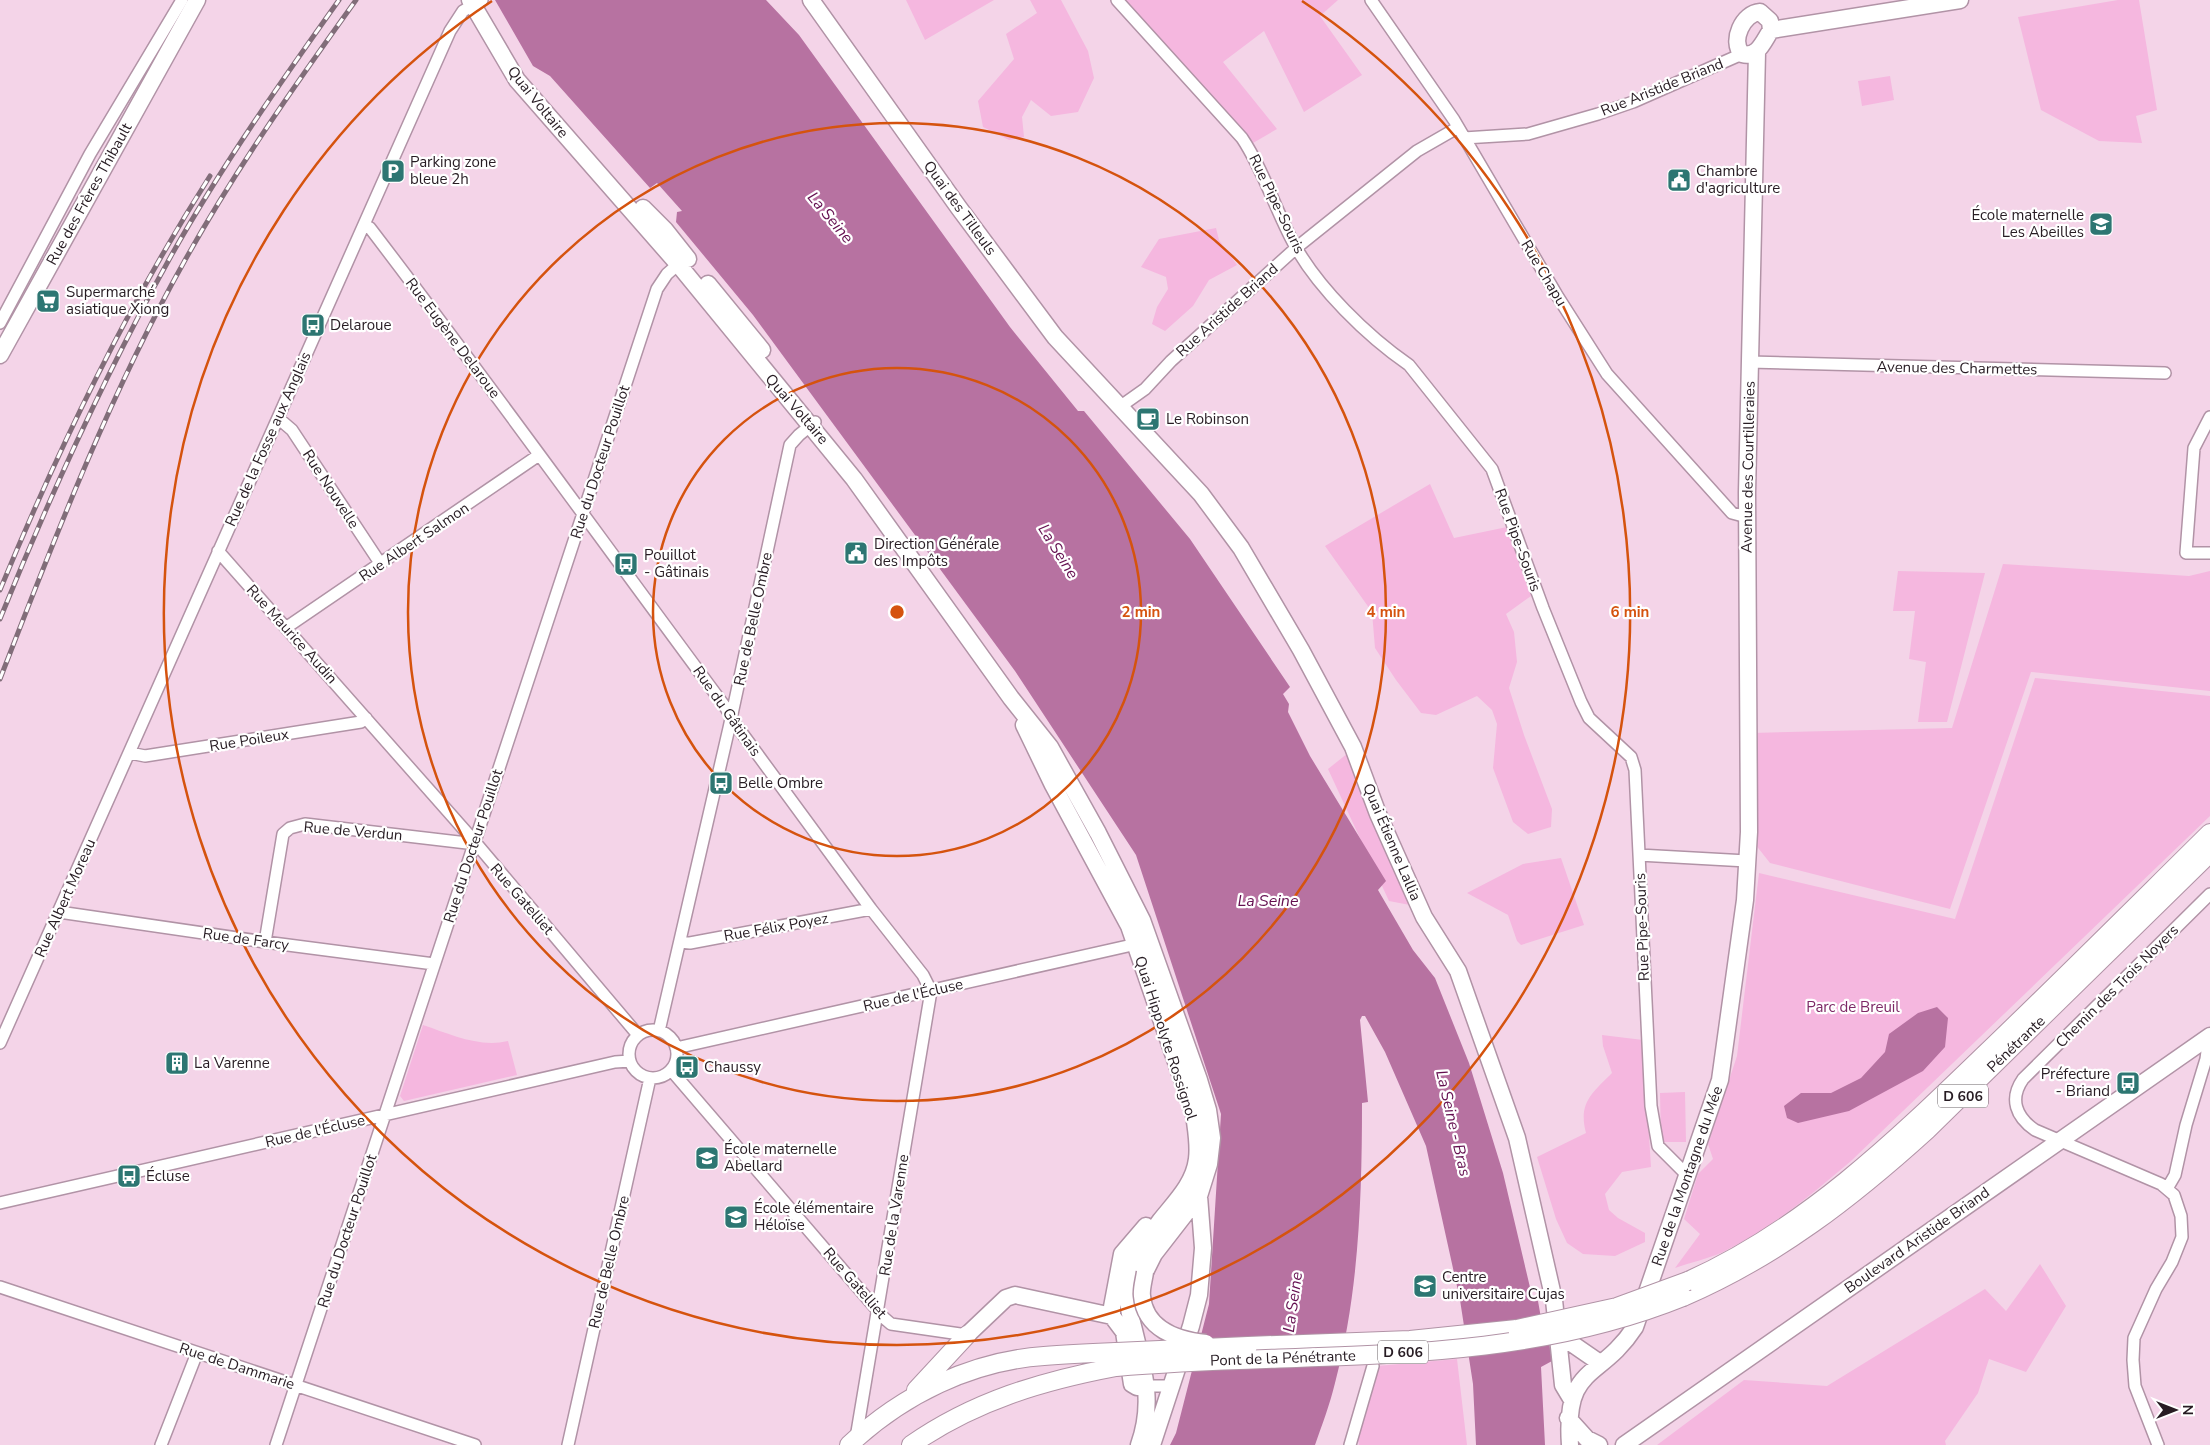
<svg xmlns="http://www.w3.org/2000/svg" width="2210" height="1445" viewBox="0 0 2210 1445" font-family="'Nunito Sans',sans-serif">
  <style>
    .green { fill: #f5b7df }
    .water { fill: #b772a1 }
    .lines { fill: none; stroke-linecap: round; stroke-linejoin: round }
    .street-casing { stroke: #b193a6; stroke-width: 14 }
    .secondary-casing { stroke: #b193a6; stroke-width: 19 }
    .primary-casing { stroke: #b193a6; stroke-width: 20 }
    .street { stroke: #fff; stroke-width: 11 }
    .secondary { stroke: #fff; stroke-width: 16 }
    .primary { stroke: #fff; stroke-width: 18 }
    .rail-casing { stroke: #816d79; stroke-width: 5 }
    .rail { stroke: #fff; stroke-width: 3; stroke-dasharray: 9; stroke-linecap: butt }
    .secondary-bridge-casing { stroke: #b193a6; stroke-width: 19; stroke-linecap: butt }
    .primary-bridge-casing { stroke: #b193a6; stroke-width: 20; stroke-linecap: butt }
    .secondary-bridge { stroke: #fff; stroke-width: 16 }
    .primary-bridge { stroke: #fff; stroke-width: 18 }
    .ring { fill: none; stroke: #d5530e; stroke-width: 2.5 }
    .labels { text-anchor: middle; stroke-width: 4.5; stroke-linejoin: round; paint-order: stroke }
    .shield { fill: #fff; stroke: #686065; stroke-width: 1 }
    .shield-label { font-size: 14px; font-weight: bold; fill: #271c23 }
    .street-label { font-size: 15px; fill: #271c23; stroke: #fff }
    .poi-label { font-size: 15px; fill: #271c23; stroke: #fff; text-anchor: start }
    .park-label { font-size: 15px; fill: #7d2966; stroke: #fff }
    .water-label { font-size: 16px; font-style: italic; fill: #640f50; stroke: #fff }
    .centre { fill: #d5530e; stroke: #fff; stroke-width: 2.5 }
    .ring-label { font-size: 15px; text-anchor: middle; font-weight: bold; fill: #d5530e; stroke: #fff; stroke-width: 4.5; stroke-linejoin: round; paint-order: stroke }
  </style>
  <rect width="100%" height="100%" fill="#f4d4e8"/>
  <!-- green -->
  <path class="green" d="M 906,0 L 994,0 L 925,40 Z
    M 1030,0 L 1061,0 L 1088,51 L 1094,78 L 1078,112 L 1051,116 L 1031,100 L 1022,117 L 1024,137 L 1009,140 L 983,127 L 978,101 L 1014,59 L 1006,34 L 1037,13 Z
    M 1124,0 L 1338,0 L 1320,16 L 1362,75 L 1304,112 L 1264,31 L 1223,62 L 1277,129 L 1253,143 L 1138,18 Z
    M 2118,0 L 2139,0 L 2157,110 L 2136,116 L 2142,143 L 2099,141 L 2041,110 L 2018,17 Z
    M 1890,76 L 1894,100 L 1862,106 L 1858,81 Z
    M 1216,228 L 1219,240 L 1237,265 L 1209,280 L 1193,306 L 1165,331 L 1152,324 L 1157,307 L 1168,289 L 1166,277 L 1141,267 L 1159,239 Z
    M 1430,484 L 1454,538 L 1512,526 L 1531,596 L 1506,614 L 1514,632 L 1517,662 L 1509,688 L 1524,735 L 1552,809 L 1551,827 L 1528,834 L 1513,822 L 1493,768 L 1497,724 L 1492,710 L 1477,696 L 1436,715 L 1421,713 L 1396,680 L 1375,648 L 1372,612 L 1325,546 Z
    M 2003,564 L 2189,576 L 2210,571 L 2210,691 L 2031,672 L 1950,909 L 1770,863 L 1755,844 L 1752,733 L 1952,728 Z
    M 1898,571 L 1985,573 L 1947,722 L 1918,722 L 1926,662 L 1909,659 L 1915,611 L 1893,611 Z
    M 2035,678 L 2210,696 L 2210,816 L 1851,1161 C 1810,1196 1771,1228 1723,1252 C 1708,1259 1691,1262 1675,1268 L 1700,1234 L 1684,1219 L 1698,1174 L 1713,1159 L 1708,1144 L 1737,1056 L 1759,873 L 1955,919 Z
    M 1348,753 L 1415,906 L 1389,901 L 1328,769 Z
    M 1561,858 L 1584,925 L 1521,945 L 1517,941 L 1508,915 L 1467,893 L 1523,864 Z
    M 423,1025 C 450,1034 479,1048 508,1041 L 517,1075 L 404,1101 L 400,1096 Z
    M 1602,1035 L 1643,1040 L 1651,1167 L 1622,1172 L 1605,1194 L 1609,1210 L 1618,1218 L 1645,1233 L 1645,1242 L 1615,1256 L 1583,1254 L 1567,1243 L 1556,1219 L 1537,1157 L 1586,1133 C 1578,1103 1592,1093 1612,1073 L 1603,1046 Z
    M 1685,1092 L 1686,1142 L 1661,1142 L 1660,1093 Z
    M 2040,1264 L 2066,1306 L 2026,1372 L 1989,1359 L 1978,1393 L 1945,1441 L 1946,1445 L 1657,1445 L 1744,1380 L 1827,1386 L 1985,1289 L 2006,1311 Z
    M 1457,1359 L 1467,1445 L 1359,1445 L 1357,1437 L 1377,1366 Z"/>
  <!-- water -->
  <path class="water" d="M 495,0 L 766,0 L 799,35 L 1010,327 L 1078,411 L 1084,411 L 1190,539 L 1290,687 L 1283,694 L 1289,704 L 1288,712 L 1310,756 L 1386,881 L 1378,890 L 1413,950 L 1435,978 L 1469,1063 L 1503,1173 L 1533,1300 L 1538,1301 L 1541,1318 L 1547,1329 L 1552,1361 L 1541,1367 L 1545,1445 L 1476,1445 L 1473,1384 L 1460,1300 L 1426,1146 L 1385,1052 L 1365,1016 L 1362,1016 L 1360,1020 L 1368,1102 L 1362,1103 C 1362,1197 1359,1292 1335,1383 C 1330,1404 1322,1425 1315,1445 L 1170,1445 L 1176,1433 L 1209,1304 L 1221,1114 L 1136,855 L 1015,671 L 753,315 L 676,222 L 677,212 L 682,211 L 657,183 L 650,188 L 550,76 L 533,66 Z
    M 1937,1007 L 1948,1018 L 1945,1047 L 1923,1071 L 1849,1111 L 1798,1123 L 1787,1118 L 1784,1106 L 1801,1093 L 1831,1093 L 1861,1078 L 1885,1052 L 1889,1034 L 1918,1013 Z"/>
  <g class="lines">
    <!-- street casing -->
    <g class="street-casing">
      <path id="street" d="M 1117,0 L 1242,138 C 1264,171 1275,209 1294,244 C 1318,288 1367,336 1409,365 L 1492,469 L 1543,608 L 1581,702 L 1589,718 L 1631,757 L 1635,770 L 1651,1106 L 1658,1146 L 1687,1175
        M 1371,0 L 1454,120 L 1558,297 L 1607,374 L 1732,513 L 1747,517
        M 1464,138 L 1528,134 L 1598,114 L 1633,102 L 1742,54
        M 364,225 L 370,228 C 491,386 607,548 726,708 L 736,725 L 871,909 L 923,975 L 931,991
        M 0,323 L 90,154 L 182,0
        M 1749,362 L 2165,373
        M 1121,406 L 1145,389 L 1171,361 L 1296,248 L 1417,151 L 1457,128
        M 2210,417 L 2194,448 L 2186,553 L 2210,553
        M 278,418 L 292,430 L 380,563
        M 218,551 L 475,842 L 638,1035
        M 287,627 L 539,455
        M 130,753 L 145,756 L 361,722 L 366,718
        M 1639,855 L 1747,861
        M 59,912 L 265,942 L 434,964
        M 265,942 L 283,834 L 290,828 L 305,824 L 467,843 L 475,842
        M 680,942 L 690,943 L 871,909
        M629 1054a24 24 0 1 1 48 0a24 24 0 1 1-48 0Z
        M 659,1031 L 729,728 L 790,445 L 799,435 L 815,422
        M 0,1043 L 450,31 L 463,11 L 482,0
        M 676,1048 L 1141,943
        M 671,1070 L 884,1318 L 891,1324 L 967,1335
        M 2168,1187 L 2175,1175 L 2186,1125 L 2206,1059 L 2208,1044 L 2206,1039
        M 0,1203 L 615,1062 L 630,1061
        M 0,1287 L 475,1445
        M 1147,1386 L 1172,1386
        M 856,1438 L 931,991
        M 161,1445 L 197,1353
        M 276,1445 L 657,289 L 667,274 L 683,260
        M 568,1445 L 650,1078
        M 1350,1445 L 1373,1366
        M 2158,1445 L 2135,1386 L 2133,1360 L 2134,1338 L 2156,1289 L 2172,1262 L 2182,1237 L 2181,1216 L 2174,1195 L 2161,1184 L 2035,1130 C 2016,1117 2009,1099 2023,1079 L 2210,894"/>
    </g>
    <!-- secondary casing -->
    <g class="secondary-casing">
      <path id="secondary" d="M 470,0 L 517,80 L 678,264 L 854,479 L 1011,698 L 1050,747 L 1098,833 L 1142,920 L 1199,1080 L 1208,1110 L 1212,1138 L 1209,1164 L 1199,1196 L 1203,1248 L 1199,1295 L 1191,1326 L 1152,1445
        M 811,0 L 959,208 L 1055,337 L 1201,494 L 1241,548 L 1301,650 L 1353,747 L 1378,814 L 1424,917 L 1458,971 L 1517,1138 L 1554,1300 L 1563,1385 L 1572,1400
        M 1760,12 L 1770,21 L 1771,30 C 1763,42 1758,58 1742,54 C 1730,41 1743,13 1760,12 Z
        M 1771,30 L 1960,0
        M 643,208 L 665,230 L 688,259
        M 708,284 L 762,350
        M 0,355 L 197,0
        M 1024,725 L 1053,785 L 1129,926 L 1194,1114 C 1196,1130 1199,1144 1197,1159 C 1194,1184 1175,1202 1160,1221 C 1146,1240 1133,1261 1129,1285 C 1126,1300 1130,1315 1134,1330 C 1144,1372 1154,1403 1139,1445
        M 1146,1226 L 1122,1254 L 1112,1307 L 1112,1316 L 1124,1332 L 1132,1384 L 1137,1387 L 1147,1386
        M 1145,1272 L 1154,1254 L 1199,1196
        M 1558,1329 L 1571,1343 L 1600,1363
        M 967,1335 L 1006,1298 L 1015,1295 L 1112,1316
        M 1568,1418 L 1587,1439 L 1599,1445
        M 1570,1445 C 1564,1363 1600,1381 1635,1327 L 1720,1080 L 1745,900 L 1749,832 L 1747,493 L 1757,52
        M 1624,1445 L 2210,1036"/>
    </g>
    <!-- primary casing -->
    <g class="primary-casing">
      <path id="primary" d="M 1688,1281 C 1804,1229 1894,1142 1984,1055 C 2060,982 2135,907 2210,833
        M 1683,1297 C 1776,1257 1852,1198 1927,1130 L 2210,853
        M 1248,1346 L 1410,1340 L 1517,1329
        M 916,1390 L 967,1335
        M 849,1445 C 902,1395 971,1361 1044,1356 C 1068,1354 1092,1353 1116,1352
        M 911,1445 C 974,1401 1042,1381 1116,1367"/>
    </g>
    <!-- street -->
    <use href="#street" class="street"/>
    <!-- secondary -->
    <use href="#secondary" class="secondary"/>
    <!-- primary -->
    <use href="#primary" class="primary"/>
    <!-- rail casing -->
    <g class="rail-casing">
      <path id="rail" d="M 0,590 C 59,447 127,306 210,176
        M 0,619 C 50,495 106,373 171,256 C 221,167 280,83 339,0
        M 0,679 C 55,537 110,394 184,262 C 235,170 295,85 356,0"/>
    </g>
    <!-- rail -->
    <use href="#rail" class="rail"/>
    <!-- secondary-bridge casing -->
    <g class="secondary-bridge-casing">
      <path id="secondary-bridge" d="M 1145,1272 C 1144,1280 1141,1289 1142,1296 C 1145,1329 1177,1340 1206,1343"/>
    </g>
    <!-- primary-bridge casing -->
    <g class="primary-bridge-casing">
      <path id="primary-bridge" d="M 1517,1329 L 1617,1307 L 1688,1281
        M 1116,1352 L 1248,1346
        M 1116,1367 C 1306,1350 1503,1370 1683,1297"/>
    </g>
    <!-- secondary-bridge -->
    <use href="#secondary-bridge" class="secondary-bridge"/>
    <!-- primary-bridge -->
    <use href="#primary-bridge" class="primary-bridge"/>
  </g>
  <!-- distance rings -->
  <g class="ring">
    <circle cx="897" cy="612" r="244"/>
    <circle cx="897" cy="612" r="489"/>
    <path d="M1302 1A733 733 0 1 1 492 1"/>
  </g>
  <!-- icons -->
  <defs>
    <g id="parking-square" transform="scale(1.25)"><rect x="-9" y="-9" width="18" height="18" rx="4" fill="#2d7672" stroke="#fff"/><path d="M-3.5-5.5H1a3.5 3.5 0 0 1 0 7H-1V5.5H-3.5ZM-1-3.4V-.6H.8a1.4 1.4 0 0 0 0-2.8Z" fill="#fff"/></g>
    <g id="civic-square" transform="scale(1.25)"><rect x="-9" y="-9" width="18" height="18" rx="4" fill="#2d7672" stroke="#fff"/><path d="M-.6-6.5H3V-4.5H.6V-3L4-1V1h2V6H-6V1h2V-1L-.6-3ZM-1.2 2.5V6h2.4V2.5Z" fill="#fff"/></g>
    <g id="school-square" transform="scale(1.25)"><rect x="-9" y="-9" width="18" height="18" rx="4" fill="#2d7672" stroke="#fff"/><path d="M0-5L7-2L0 1L-7-2ZM-4 1L0 2.5L4 1V4Q0 6-4 4Z" fill="#fff"/></g>
    <g id="supermarket-square" transform="scale(1.25)"><rect x="-9" y="-9" width="18" height="18" rx="4" fill="#2d7672" stroke="#fff"/><path d="M-6-5.5h2.5l.6 2H6L4.5 2H-2.5L-4.4-4H-6ZM-1.5 3.2a1.3 1.3 0 1 0 .1 0ZM3 3.2a1.3 1.3 0 1 0 .1 0Z" fill="#fff"/></g>
    <g id="bus-square" transform="scale(1.25)"><rect x="-9" y="-9" width="18" height="18" rx="4" fill="#2d7672" stroke="#fff"/><path d="M-5-6H5V4H4V6H2V4H-2V6H-4V4H-5ZM-3.5-4V0h7V-4ZM-3.5 1.2v1.5H-2V1.2ZM2 1.2v1.5H3.5V1.2Z" fill="#fff"/></g>
    <g id="cafe-square" transform="scale(1.25)"><rect x="-9" y="-9" width="18" height="18" rx="4" fill="#2d7672" stroke="#fff"/><path d="M-5.5-4.5H6V0H3Q3 3.5 0 3.5H-2.5Q-5.5 3.5-5.5 0ZM3-3.2v2h1.7v-2ZM-6 4.5H4V6H-6Z" fill="#fff"/></g>
    <g id="building-square" transform="scale(1.25)"><rect x="-9" y="-9" width="18" height="18" rx="4" fill="#2d7672" stroke="#fff"/><path d="M-4-6H4V6H1V3H-1V6H-4ZM-2.5-4.3h1.7v1.8h-1.7ZM.8-4.3h1.7v1.8H.8ZM-2.5-1h1.7V.8h-1.7ZM.8-1h1.7V.8H.8Z" fill="#fff"/></g>
    <g id="university-square" transform="scale(1.25)"><rect x="-9" y="-9" width="18" height="18" rx="4" fill="#2d7672" stroke="#fff"/><path d="M0-5L7-2L0 1L-7-2ZM-4 1L0 2.5L4 1V4Q0 6-4 4Z" fill="#fff"/></g>
  </defs>
  <g fill-rule="evenodd">
    <use href="#parking-square" x="393" y="171"/>
    <use href="#civic-square" x="1679" y="180"/>
    <use href="#school-square" x="2101" y="224"/>
    <use href="#supermarket-square" x="48" y="301"/>
    <use href="#bus-square" x="313" y="325"/>
    <use href="#cafe-square" x="1148" y="419"/>
    <use href="#civic-square" x="856" y="553"/>
    <use href="#bus-square" x="626" y="564"/>
    <use href="#bus-square" x="721" y="783"/>
    <use href="#building-square" x="177" y="1063"/>
    <use href="#bus-square" x="687" y="1067"/>
    <use href="#bus-square" x="2128" y="1083"/>
    <use href="#school-square" x="707" y="1158"/>
    <use href="#bus-square" x="129" y="1176"/>
    <use href="#school-square" x="736" y="1217"/>
    <use href="#university-square" x="1425" y="1286"/>
  </g>
  <g class="labels">
    <!-- shield labels -->
    <g class="shield">
      <rect x="1938" y="1084.5" width="50" height="23" rx="4"/>
      <rect x="1378" y="1340.5" width="50" height="23" rx="4"/>
    </g>
    <g class="shield-label">
      <text x="1963" y="1101">D 606</text>
      <text x="1403" y="1357">D 606</text>
    </g>
    <!-- street labels -->
    <g class="street-label">
      <text transform="translate(1662 87) rotate(-22)" y="5">Rue Aristide Briand</text>
      <text transform="translate(538 102) rotate(51)" y="5">Quai Voltaire</text>
      <text transform="translate(89 194) rotate(-61)" y="5">Rue des Frères Thibault</text>
      <text transform="translate(1277 204) rotate(64)" y="5">Rue Pipe-Souris</text>
      <text transform="translate(960 208) rotate(54)" y="5">Quai des Tilleuls</text>
      <text transform="translate(1544 273) rotate(59)" y="5">Rue Chapu</text>
      <text transform="translate(1227 310) rotate(-42)" y="5">Rue Aristide Briand</text>
      <text transform="translate(453 338) rotate(53)" y="5">Rue Eugène Delaroue</text>
      <text transform="translate(1957 368) rotate(1)" y="5">Avenue des Charmettes</text>
      <text transform="translate(797 409) rotate(49)" y="5">Quai Voltaire</text>
      <text transform="translate(268 439) rotate(-66)" y="5">Rue de la Fosse aux Anglais</text>
      <text transform="translate(600 462) rotate(-72)" y="5">Rue du Docteur Pouillot</text>
      <text transform="translate(1748 467) rotate(-89)" y="5">Avenue des Courtilleraies</text>
      <text transform="translate(331 489) rotate(57)" y="5">Rue Nouvelle</text>
      <text transform="translate(1518 540) rotate(70)" y="5">Rue Pipe-Souris</text>
      <text transform="translate(414 542) rotate(-34)" y="5">Rue Albert Salmon</text>
      <text transform="translate(753 619) rotate(-78)" y="5">Rue de Belle Ombre</text>
      <text transform="translate(292 634) rotate(48)" y="5">Rue Maurice Audin</text>
      <text transform="translate(727 711) rotate(55)" y="5">Rue du Gâtinais</text>
      <text transform="translate(249 740) rotate(-9)" y="5">Rue Poileux</text>
      <text transform="translate(353 831) rotate(5)" y="5">Rue de Verdun</text>
      <text transform="translate(1392 842) rotate(67)" y="5">Quai Étienne Lallia</text>
      <text transform="translate(473 846) rotate(-72)" y="5">Rue du Docteur Pouillot</text>
      <text transform="translate(65 898) rotate(-66)" y="5">Rue Albert Moreau</text>
      <text transform="translate(522 899) rotate(49)" y="5">Rue Gatelliet</text>
      <text transform="translate(776 927) rotate(-10)" y="5">Rue Félix Poyez</text>
      <text transform="translate(1642 927) rotate(-92)" y="5">Rue Pipe-Souris</text>
      <text transform="translate(246 939) rotate(8)" y="5">Rue de Farcy</text>
      <text transform="translate(2117 986) rotate(-45)" y="5">Chemin des Trois Noyers</text>
      <text transform="translate(913 995) rotate(-13)" y="5">Rue de l'Écluse</text>
      <text transform="translate(1166 1038) rotate(72)" y="5">Quai Hippolyte Rossignol</text>
      <text transform="translate(2016 1044) rotate(-44)" y="5">Pénétrante</text>
      <text transform="translate(315 1131) rotate(-13)" y="5">Rue de l'Écluse</text>
      <text transform="translate(1687 1176) rotate(-71)" y="5">Rue de la Montagne du Mée</text>
      <text transform="translate(894 1215) rotate(-81)" y="5">Rue de la Varenne</text>
      <text transform="translate(347 1231) rotate(-72)" y="5">Rue du Docteur Pouillot</text>
      <text transform="translate(1917 1240) rotate(-35)" y="5">Boulevard Aristide Briand</text>
      <text transform="translate(609 1262) rotate(-77)" y="5">Rue de Belle Ombre</text>
      <text transform="translate(855 1283) rotate(49)" y="5">Rue Gatelliet</text>
      <text transform="translate(1283 1358) rotate(-2)" y="5">Pont de la Pénétrante</text>
      <text transform="translate(237 1366) rotate(18)" y="5">Rue de Dammarie</text>
    </g>
    <!-- poi labels -->
    <g class="poi-label">
      <text x="410" y="167">Parking zone<tspan x="410" dy="17">bleue 2h</tspan></text>
      <text x="1696" y="176">Chambre<tspan x="1696" dy="17">d'agriculture</tspan></text>
      <text x="2084" y="220" text-anchor="end">École maternelle<tspan x="2084" dy="17">Les Abeilles</tspan></text>
      <text x="66" y="297">Supermarché<tspan x="66" dy="17">asiatique Xiong</tspan></text>
      <text x="330" y="330">Delaroue</text>
      <text x="1166" y="424">Le Robinson</text>
      <text x="874" y="549">Direction Générale<tspan x="874" dy="17">des Impôts</tspan></text>
      <text x="644" y="560">Pouillot<tspan x="644" dy="17">- Gâtinais</tspan></text>
      <text x="738" y="788">Belle Ombre</text>
      <text x="194" y="1068">La Varenne</text>
      <text x="704" y="1072">Chaussy</text>
      <text x="2110" y="1079" text-anchor="end">Préfecture<tspan x="2110" dy="17">- Briand</tspan></text>
      <text x="724" y="1154">École maternelle<tspan x="724" dy="17">Abellard</tspan></text>
      <text x="146" y="1181">Écluse</text>
      <text x="754" y="1213">École élémentaire<tspan x="754" dy="17">Héloïse</tspan></text>
      <text x="1442" y="1282">Centre<tspan x="1442" dy="17">universitaire Cujas</tspan></text>
    </g>
    <!-- park labels -->
    <g class="park-label">
      <text x="1853" y="1012">Parc de Breuil</text>
    </g>
    <!-- water labels -->
    <g class="water-label">
      <text transform="translate(831 217) rotate(50)" y="6">La Seine</text>
      <text transform="translate(1059 551) rotate(58)" y="6">La Seine</text>
      <text x="1268" y="906">La Seine</text>
      <text transform="translate(1454 1123) rotate(77)" y="6">La Seine - Bras</text>
      <text transform="translate(1292 1302) rotate(-82)" y="6">La Seine</text>
    </g>
  </g>
  <circle cx="897" cy="612" r="8" class="centre"/>
  <g class="ring-label">
    <text x="1141" y="617">2 min</text>
    <text x="1386" y="617">4 min</text>
    <text x="1630" y="617">6 min</text>
  </g>
  <!-- north arrow -->
  <g transform="translate(2175 1410) rotate(90)" stroke="#ffffff" stroke-width="4" paint-order="stroke">
  <path d="M0-4L9 19L0 12L-9 19Z" fill="#271c23"/>
  <text y="-8" font-size="14" font-weight="bold" text-anchor="middle" fill="#271c23">N</text>
  </g>
</svg>
